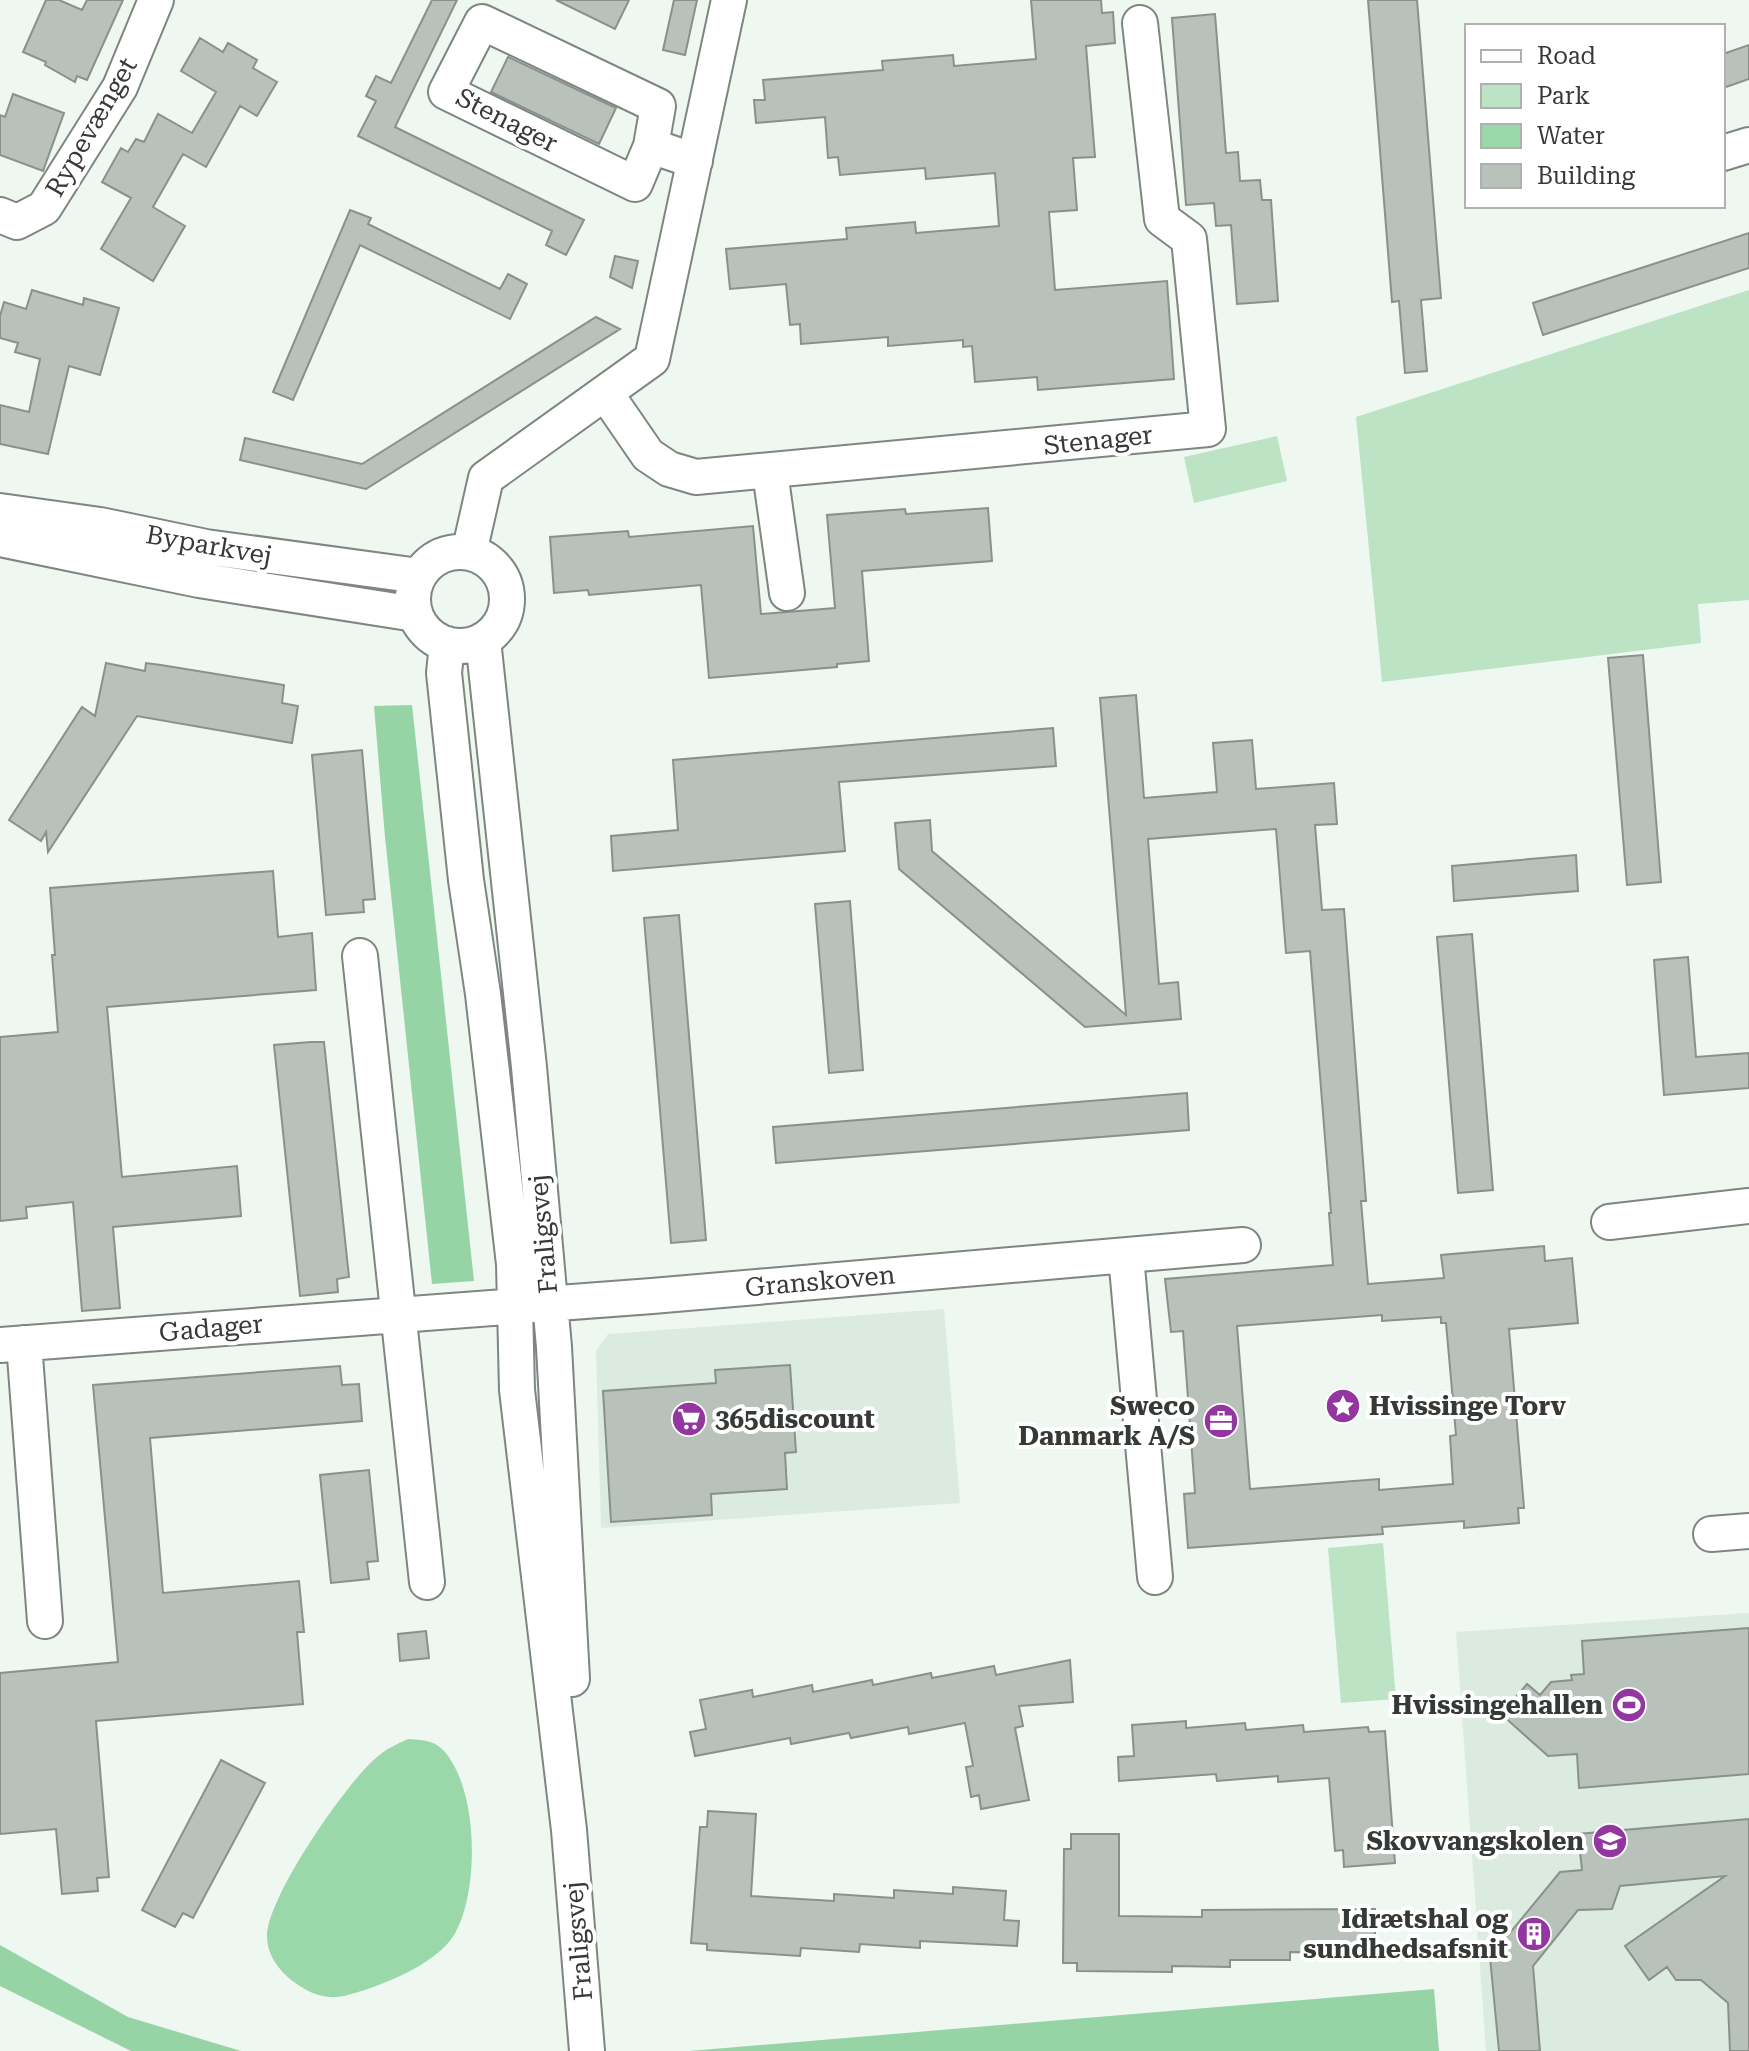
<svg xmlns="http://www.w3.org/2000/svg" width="1749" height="2051" viewBox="0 0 1749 2051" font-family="'Roboto Serif',serif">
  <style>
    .built { fill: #dcebe0 }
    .green { fill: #bbe3c4 }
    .forest { fill: #96d4a5 }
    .water { fill: #9ad8a9 }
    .building { fill: #b9c1bb; stroke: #89918b; stroke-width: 2; fill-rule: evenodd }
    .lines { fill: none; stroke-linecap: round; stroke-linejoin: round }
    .minor-casing { stroke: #7e867f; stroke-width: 38 }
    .minor { stroke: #fff; stroke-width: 34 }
    .labels { text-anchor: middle; stroke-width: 8; stroke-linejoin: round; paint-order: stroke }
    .street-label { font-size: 26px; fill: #363a37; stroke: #fff }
    .poi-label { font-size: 26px; font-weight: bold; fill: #363a37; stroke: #fff; text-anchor: end }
  </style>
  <rect width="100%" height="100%" fill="#eef7f0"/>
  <!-- built -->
  <path class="built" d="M 944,1309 L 960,1503 L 601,1528 L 596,1351 L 608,1334 Z
    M 1749,1613 L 1749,2051 L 1486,2051 L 1456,1632 Z"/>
  <!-- green -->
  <path class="green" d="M 1749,290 L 1749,600 L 1698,604 L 1701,643 L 1382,682 L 1356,417 Z
    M 1277,436 L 1287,481 L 1194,503 L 1184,457 Z
    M 1383,1543 L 1396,1699 L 1341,1703 L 1328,1548 Z"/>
  <!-- forest -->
  <path class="forest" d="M 412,705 L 474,1281 L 432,1284 L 385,837 L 374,706 Z
    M 0,1945 L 128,2017 L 241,2051 L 131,2051 L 0,1986 Z
    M 1434,1989 L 1439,2051 L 689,2051 Z"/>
  <!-- water -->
  <path class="water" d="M 408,1739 C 421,1740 433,1740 442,1749 C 479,1786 480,1892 454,1935 C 436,1965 377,1988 344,1996 C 325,2000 309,1993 294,1982 C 279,1971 267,1955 267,1936 C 268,1896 346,1783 377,1757 C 386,1749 397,1744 408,1739 Z"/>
  <!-- building -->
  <path class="building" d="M 46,0 L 59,0 L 82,10 L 87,0 L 123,0 L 87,80 L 77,76 L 75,82 L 45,65 L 46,62 L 23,52 Z
    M 432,0 L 457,0 L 395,127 L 584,220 L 566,255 L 546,245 L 552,231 L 358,136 L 376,101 L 366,96 L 376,76 L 391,83 Z
    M 556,0 L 629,0 L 615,29 Z
    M 674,0 L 697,0 L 685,55 L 663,50 Z
    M 1031,0 L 1101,0 L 1102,13 L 1113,12 L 1115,43 L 1086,46 L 1095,157 L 1073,158 L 1077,210 L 1049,212 L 1055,290 L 1167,281 L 1174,379 L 1038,390 L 1037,377 L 975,382 L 972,346 L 963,347 L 963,340 L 888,346 L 888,337 L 801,344 L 800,324 L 790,325 L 786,284 L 730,289 L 726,249 L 847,239 L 846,228 L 915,222 L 916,233 L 999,226 L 995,173 L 926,179 L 925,168 L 840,175 L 838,157 L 828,158 L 825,117 L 756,123 L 754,100 L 765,100 L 763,80 L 883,70 L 882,61 L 953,55 L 954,66 L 1036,59 Z
    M 1368,0 L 1417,0 L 1441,298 L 1421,300 L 1427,371 L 1405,373 L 1399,301 L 1392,302 Z
    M 1215,14 L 1226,153 L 1238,152 L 1240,181 L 1260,180 L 1262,200 L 1271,200 L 1278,301 L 1237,304 L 1231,225 L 1216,226 L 1214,203 L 1186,205 L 1172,18 Z
    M 200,38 L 223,52 L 228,43 L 257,60 L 253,68 L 277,82 L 257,116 L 240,106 L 206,167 L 183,154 L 153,207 L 185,226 L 153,281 L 101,249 L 131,198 L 102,182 L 121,148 L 128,152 L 136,139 L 144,142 L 158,114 L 192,133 L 216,92 L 181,71 Z
    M 1749,45 L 1749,79 L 1723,88 L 1723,54 Z
    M 508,57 L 616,108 L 599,144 L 491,92 Z
    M 13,94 L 64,113 L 43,171 L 0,155 L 0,115 L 5,117 Z
    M 350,210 L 371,218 L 368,224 L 500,289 L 508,274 L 527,284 L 510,319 L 360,245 L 293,400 L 273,392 Z
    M 1749,233 L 1749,268 L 1543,335 L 1533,303 Z
    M 615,256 L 638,261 L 632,288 L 610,277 Z
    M 32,290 L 83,305 L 84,298 L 119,308 L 100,375 L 69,366 L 48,454 L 0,444 L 0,405 L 29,412 L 40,359 L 15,352 L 18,343 L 0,338 L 0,316 L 4,302 L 26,309 Z
    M 596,317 L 620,329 L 366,489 L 240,460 L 245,438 L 362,464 Z
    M 988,508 L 992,561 L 862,571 L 869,661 L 837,664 L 837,667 L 709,678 L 701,585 L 589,595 L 588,590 L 554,593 L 550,537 L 628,531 L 629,537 L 753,526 L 761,614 L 835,608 L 827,515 L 905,509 L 906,514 Z
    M 1643,655 L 1661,882 L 1627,885 L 1608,658 Z
    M 106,663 L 145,671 L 146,663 L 161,665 L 284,685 L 282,703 L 298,706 L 292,743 L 137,716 L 48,852 L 46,832 L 41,841 L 9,820 L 82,707 L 95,716 Z
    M 1136,695 L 1144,798 L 1217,792 L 1213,743 L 1252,740 L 1256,789 L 1334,783 L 1337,824 L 1315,825 L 1322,910 L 1344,909 L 1366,1201 L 1361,1201 L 1368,1284 L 1444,1278 L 1441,1255 L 1544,1246 L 1545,1261 L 1572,1258 L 1578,1323 L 1509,1329 L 1524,1508 L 1518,1508 L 1519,1523 L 1464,1528 L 1464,1521 L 1382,1527 L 1383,1534 L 1188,1548 L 1184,1494 L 1195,1493 L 1183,1331 L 1171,1332 L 1165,1279 L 1333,1265 L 1329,1213 L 1331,1213 L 1310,951 L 1286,953 L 1276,829 L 1148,839 L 1159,984 L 1178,982 L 1181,1019 L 1085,1027 L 899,869 L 895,823 L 930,820 L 932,851 L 1126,1015 L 1100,698 ZM 1382,1315 L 1382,1321 L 1441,1317 L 1441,1323 L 1446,1323 L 1456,1435 L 1450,1436 L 1453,1484 L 1379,1490 L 1379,1479 L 1250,1489 L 1237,1326 Z
    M 1053,728 L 1056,766 L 839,782 L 845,851 L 613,871 L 611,836 L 678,830 L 673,760 Z
    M 362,750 L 375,899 L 363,900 L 364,912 L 326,915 L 312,755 Z
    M 1576,855 L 1578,891 L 1454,901 L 1452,866 Z
    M 273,871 L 278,937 L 312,933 L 316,990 L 107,1007 L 122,1177 L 237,1166 L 241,1216 L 113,1227 L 120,1308 L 82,1311 L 73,1202 L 26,1207 L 27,1218 L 0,1221 L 0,1037 L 58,1032 L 52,955 L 55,955 L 50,888 Z
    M 850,901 L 863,1070 L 829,1073 L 815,904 Z
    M 679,915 L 706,1240 L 671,1243 L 644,918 Z
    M 1472,934 L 1493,1190 L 1458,1193 L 1437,937 Z
    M 1688,957 L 1696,1057 L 1749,1053 L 1749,1088 L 1664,1095 L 1654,960 Z
    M 311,1042 L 324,1042 L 349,1277 L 337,1279 L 338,1292 L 300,1296 L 274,1045 Z
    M 1187,1093 L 1189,1130 L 776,1163 L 773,1127 Z
    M 790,1365 L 796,1452 L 785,1453 L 787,1489 L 711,1494 L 712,1515 L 611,1522 L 603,1391 L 716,1383 L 715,1370 Z
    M 340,1366 L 342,1385 L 359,1384 L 362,1421 L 150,1438 L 163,1593 L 299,1581 L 304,1632 L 297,1632 L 303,1704 L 96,1721 L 109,1877 L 97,1878 L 98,1891 L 62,1894 L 56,1829 L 0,1834 L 0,1673 L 118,1662 L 93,1385 Z
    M 369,1470 L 378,1561 L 367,1562 L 369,1579 L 331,1583 L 320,1475 Z
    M 1749,1628 L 1749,1774 L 1579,1788 L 1577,1754 L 1548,1756 L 1501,1714 L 1527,1684 L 1540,1695 L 1551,1682 L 1572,1680 L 1571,1675 L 1584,1674 L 1582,1641 Z
    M 426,1631 L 429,1658 L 400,1661 L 398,1634 Z
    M 1070,1660 L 1073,1702 L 1019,1706 L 1023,1726 L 1015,1728 L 1029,1800 L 981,1809 L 979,1795 L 971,1797 L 966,1767 L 973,1766 L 965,1723 L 909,1734 L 908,1727 L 851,1738 L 849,1733 L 791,1744 L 790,1738 L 695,1756 L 690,1732 L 706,1729 L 700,1700 L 752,1690 L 753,1697 L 812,1685 L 813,1692 L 872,1680 L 873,1685 L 931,1673 L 932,1678 L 994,1666 L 996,1675 Z
    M 1186,1721 L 1186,1728 L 1245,1723 L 1246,1730 L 1303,1725 L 1304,1732 L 1368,1727 L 1369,1732 L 1385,1731 L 1395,1863 L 1344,1867 L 1343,1850 L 1335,1851 L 1329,1778 L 1278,1782 L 1278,1776 L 1217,1781 L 1216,1774 L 1119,1781 L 1118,1757 L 1134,1756 L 1132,1725 Z
    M 221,1760 L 265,1783 L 193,1918 L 183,1913 L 175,1927 L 142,1910 Z
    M 708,1811 L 756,1814 L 751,1896 L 834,1901 L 834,1894 L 894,1898 L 894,1890 L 953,1894 L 953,1887 L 1006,1891 L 1004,1920 L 1019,1921 L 1017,1946 L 920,1941 L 920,1948 L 860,1944 L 859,1952 L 801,1948 L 800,1956 L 707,1950 L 707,1944 L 691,1943 L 700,1827 L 707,1827 Z
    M 1749,1819 L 1749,2051 L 1730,2051 L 1728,2003 L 1701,1980 L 1676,1980 L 1667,1967 L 1649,1980 L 1625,1946 L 1725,1876 L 1620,1886 L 1612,1909 L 1578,1910 L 1533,1966 L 1540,2051 L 1499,2051 L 1490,1957 L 1560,1872 L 1582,1870 L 1578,1834 Z
    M 1071,1834 L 1119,1834 L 1119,1916 L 1202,1917 L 1202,1910 L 1375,1909 L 1375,1953 L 1290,1952 L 1290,1960 L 1230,1960 L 1230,1967 L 1172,1966 L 1172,1972 L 1077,1971 L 1077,1963 L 1063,1963 L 1064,1849 L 1071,1849 Z"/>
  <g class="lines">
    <!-- minor casing -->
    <g class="minor-casing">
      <path id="minor" d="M 651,146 L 635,184 L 446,92 L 482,22 L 658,106 L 651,146 L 695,161
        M 1723,153 L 1749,145
        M 0,215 L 17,222 L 44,208 L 120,87 L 156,0
        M 606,394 L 648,455 L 669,469 L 696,477 L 1208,429 L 1189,239 L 1162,219 L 1140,23
        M 770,472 L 787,593
        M 0,511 L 100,525 L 206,547 L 419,576
        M 0,539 L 199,580 L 415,614
        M413 599a47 47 0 1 1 94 0a47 47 0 1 1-94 0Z
        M 469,553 L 486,478 L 652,359 L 729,0
        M 483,640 L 529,1067 L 554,1347 L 572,1679
        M 447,644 L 444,673 L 466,880 L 483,994 L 514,1264 L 517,1390 L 569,1830 L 587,2051
        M 360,956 L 427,1582
        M 1609,1222 L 1749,1206
        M 1126,1256 L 1155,1577
        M 24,1343 L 45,1621
        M 0,1345 L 652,1296 L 1243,1245
        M 1711,1534 L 1749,1531"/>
    </g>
    <!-- minor -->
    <use href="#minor" class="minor"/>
  </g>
  <!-- icons -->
  <defs>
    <g id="sight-disc" transform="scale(1.8)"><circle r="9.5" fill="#9336a0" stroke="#fff"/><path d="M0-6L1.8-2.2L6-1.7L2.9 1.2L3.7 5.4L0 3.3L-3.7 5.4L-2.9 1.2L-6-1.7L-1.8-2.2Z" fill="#fff"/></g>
    <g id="supermarket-disc" transform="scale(1.8)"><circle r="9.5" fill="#9336a0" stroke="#fff"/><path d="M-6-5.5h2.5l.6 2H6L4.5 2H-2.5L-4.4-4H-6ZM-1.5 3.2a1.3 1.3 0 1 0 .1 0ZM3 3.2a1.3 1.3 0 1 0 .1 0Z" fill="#fff"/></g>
    <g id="office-disc" transform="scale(1.8)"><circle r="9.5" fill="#9336a0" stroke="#fff"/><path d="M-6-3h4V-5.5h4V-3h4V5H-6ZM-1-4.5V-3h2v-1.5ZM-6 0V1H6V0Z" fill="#fff"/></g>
    <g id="stadium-disc" transform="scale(1.8)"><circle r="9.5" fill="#9336a0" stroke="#fff"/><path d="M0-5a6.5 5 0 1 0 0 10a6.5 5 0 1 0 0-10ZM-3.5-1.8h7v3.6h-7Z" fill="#fff"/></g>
    <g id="school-disc" transform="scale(1.8)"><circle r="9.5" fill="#9336a0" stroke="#fff"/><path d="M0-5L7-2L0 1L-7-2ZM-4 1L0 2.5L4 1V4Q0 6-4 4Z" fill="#fff"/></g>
    <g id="building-disc" transform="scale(1.8)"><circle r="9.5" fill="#9336a0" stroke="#fff"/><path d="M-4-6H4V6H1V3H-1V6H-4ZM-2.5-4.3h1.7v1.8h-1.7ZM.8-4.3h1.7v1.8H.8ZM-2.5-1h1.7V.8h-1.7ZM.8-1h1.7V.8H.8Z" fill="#fff"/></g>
  </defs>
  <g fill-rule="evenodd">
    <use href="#sight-disc" x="1343" y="1406"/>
    <use href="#supermarket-disc" x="689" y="1419"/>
    <use href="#office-disc" x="1221" y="1421"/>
    <use href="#stadium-disc" x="1629" y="1705"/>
    <use href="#school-disc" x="1610" y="1841"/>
    <use href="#building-disc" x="1534" y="1934"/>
  </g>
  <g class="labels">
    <!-- street labels -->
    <g class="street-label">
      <text transform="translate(507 120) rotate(27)" y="9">Stenager</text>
      <text transform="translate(91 127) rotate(-60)" y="9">Rypevænget</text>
      <text transform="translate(1098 440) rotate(-6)" y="9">Stenager</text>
      <text transform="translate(209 545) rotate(10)" y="9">Byparkvej</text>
      <text transform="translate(543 1234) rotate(-95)" y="9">Fraligsvej</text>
      <text transform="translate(820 1281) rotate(-5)" y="9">Granskoven</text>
      <text transform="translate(211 1328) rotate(-5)" y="9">Gadager</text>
      <text transform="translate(578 1941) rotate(-95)" y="9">Fraligsvej</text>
    </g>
    <!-- poi labels -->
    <g class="poi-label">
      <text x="1195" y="1415">Sweco<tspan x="1195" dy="30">Danmark A/S</tspan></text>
      <text x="1369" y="1415" text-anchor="start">Hvissinge Torv</text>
      <text x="715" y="1428" text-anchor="start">365discount</text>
      <text x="1603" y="1714">Hvissingehallen</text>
      <text x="1584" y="1850">Skovvangskolen</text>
      <text x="1508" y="1928">Idrætshal og<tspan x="1508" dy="30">sundhedsafsnit</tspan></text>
    </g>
  </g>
  <!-- legend -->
  <rect x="1465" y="24" width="260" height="184" fill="#ffffff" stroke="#afb0af" stroke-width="2"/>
  <rect x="1481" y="50" width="40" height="12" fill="#ffffff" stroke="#afb0af" stroke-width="2"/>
  <text x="1537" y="64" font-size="24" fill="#363a37">Road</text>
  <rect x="1481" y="84" width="40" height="24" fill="#bbe3c4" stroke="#afb0af" stroke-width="2"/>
  <text x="1537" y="104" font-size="24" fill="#363a37">Park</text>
  <rect x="1481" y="124" width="40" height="24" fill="#9ad8a9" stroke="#afb0af" stroke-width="2"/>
  <text x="1537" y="144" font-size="24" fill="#363a37">Water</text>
  <rect x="1481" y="164" width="40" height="24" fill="#b9c1bb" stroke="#afb0af" stroke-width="2"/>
  <text x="1537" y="184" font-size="24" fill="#363a37">Building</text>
</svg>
